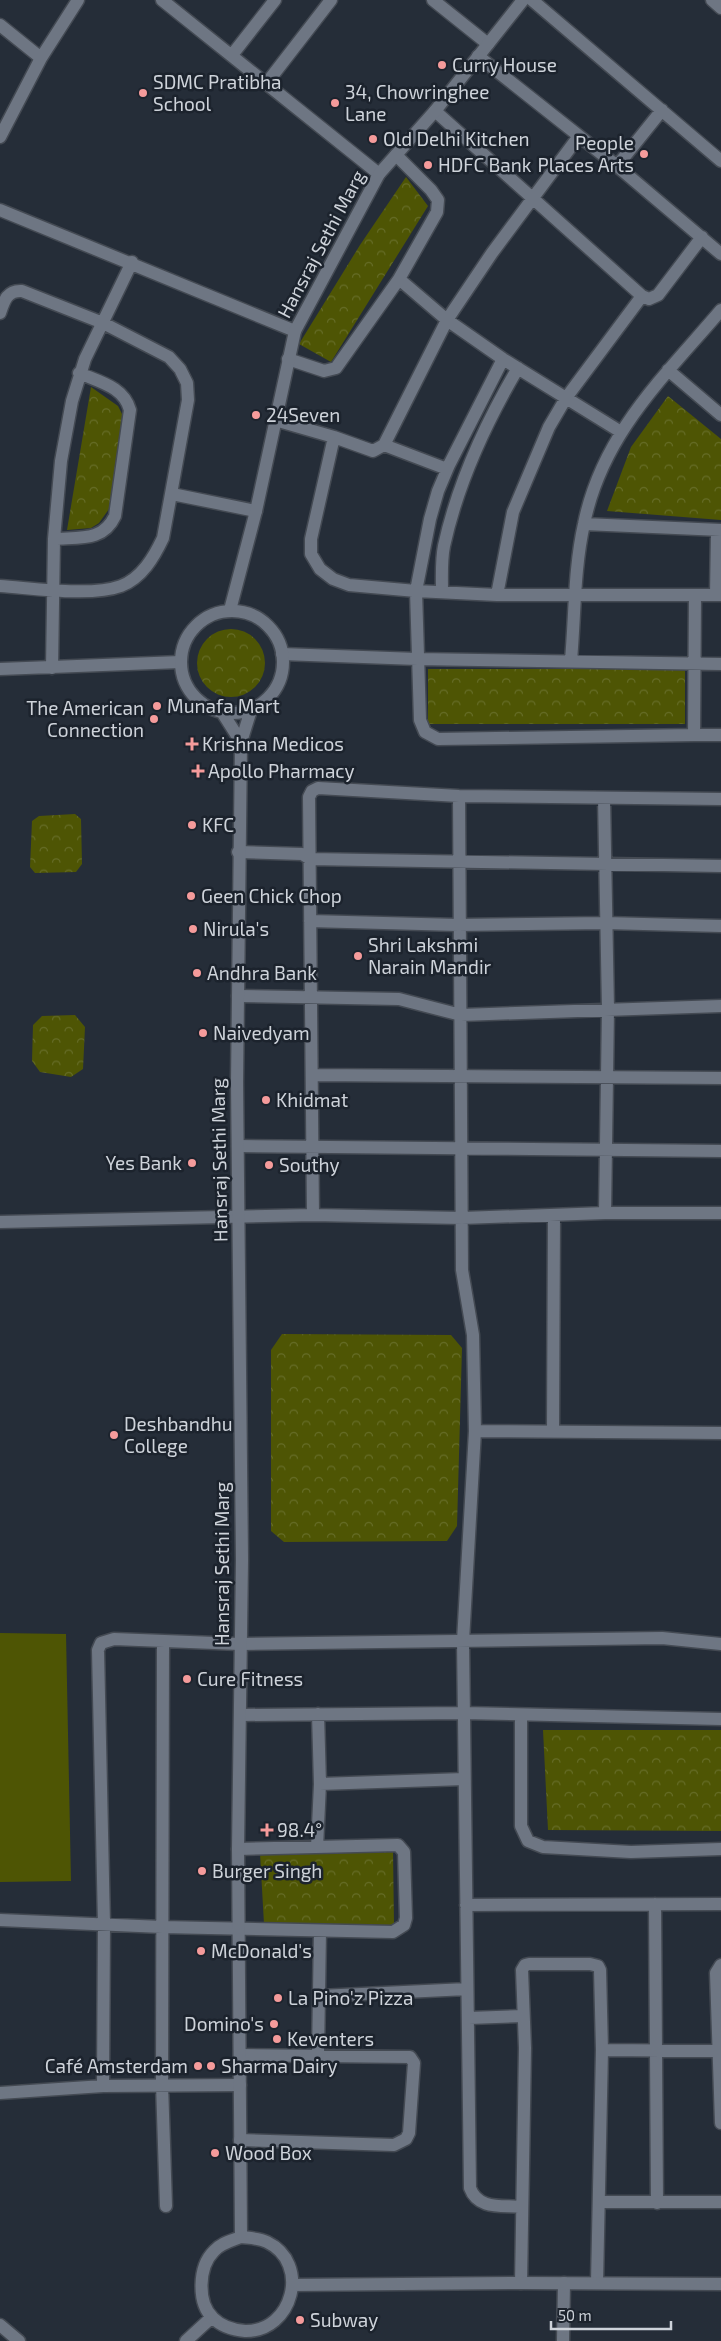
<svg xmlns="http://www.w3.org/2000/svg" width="721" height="2341" viewBox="0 0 721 2341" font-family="'Exo 2',sans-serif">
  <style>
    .grass { fill: #4e5504 }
    .park { fill: url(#park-crowns) }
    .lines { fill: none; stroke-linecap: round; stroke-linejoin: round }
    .street-casing { stroke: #444a53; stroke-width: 15 }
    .secondary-casing { stroke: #444a53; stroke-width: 15 }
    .street { stroke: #6e7683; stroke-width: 12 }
    .secondary { stroke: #6e7683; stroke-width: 12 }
    .poi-dot { fill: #f59b9b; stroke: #1c232d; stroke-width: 2 }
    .labels { text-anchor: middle; stroke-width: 5; stroke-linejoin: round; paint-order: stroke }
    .poi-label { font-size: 19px; fill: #ced3da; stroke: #1c232d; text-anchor: start }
    .street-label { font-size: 19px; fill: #ced3da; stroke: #1c232d }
  </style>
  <defs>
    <pattern id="park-crowns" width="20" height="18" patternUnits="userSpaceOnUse" patternTransform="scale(1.25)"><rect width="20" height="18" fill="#4e5504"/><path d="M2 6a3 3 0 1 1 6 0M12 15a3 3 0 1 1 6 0" fill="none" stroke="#666d28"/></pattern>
  </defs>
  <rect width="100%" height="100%" fill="#252d38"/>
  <!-- grass -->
  <path class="grass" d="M 0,1633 L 66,1634 L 71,1881 L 0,1882 Z"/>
  <!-- park -->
  <path class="park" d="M 406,177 L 428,206 L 331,362 L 299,344 L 360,245 Z
    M 91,387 L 118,406 L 124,418 L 109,509 L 99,523 L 91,528 L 67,530 Z
    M 668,396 L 721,439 L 721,520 L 607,511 L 631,447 Z
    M197 663a34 34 0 1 1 68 0a34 34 0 1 1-68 0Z
    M 428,669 L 685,669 L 685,724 L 428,724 Z
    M 75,814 L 81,819 L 82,864 L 76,872 L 35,873 L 30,867 L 32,821 L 39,816 Z
    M 75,1015 L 85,1027 L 83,1069 L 71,1077 L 40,1072 L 32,1061 L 33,1025 L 42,1016 Z
    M 282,1334 L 451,1335 L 462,1348 L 457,1526 L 447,1541 L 284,1542 L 271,1531 L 271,1350 Z
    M 543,1730 L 721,1730 L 721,1831 L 548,1830 Z
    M 393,1851 L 394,1925 L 264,1924 L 260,1853 Z"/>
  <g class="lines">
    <!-- street casing -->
    <g class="street-casing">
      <path id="street" d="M 162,0 L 379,174
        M 433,0 L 488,44
        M 532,0 L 721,161
        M 712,0 L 721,8
        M 0,25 L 41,58
        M 232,55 L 275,0
        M 478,56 L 617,166 L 721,254
        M 266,84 L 331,0
        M 435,111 L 642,296
        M 0,137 L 41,58 L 78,0
        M 617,166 L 662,110
        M 0,210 L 295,331
        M 399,279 L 447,320 L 503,359 L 621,432
        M 0,313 C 4,301 7,290 22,291 L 103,323 L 169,357 L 180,369 L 187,383 L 188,400 L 163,538 C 154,557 142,578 121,586 C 91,597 32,588 0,586
        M 288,359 L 324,371 L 336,368 L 399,279 L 437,212 L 438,200 L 431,190 L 396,155
        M 503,359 L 449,465 L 438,491 L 430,519 L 416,591 L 420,720 L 425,732 L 438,739 L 694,735 L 695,596
        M 668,370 L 721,415
        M 275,420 L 334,437 L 311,539 L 311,554 L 320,569 L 333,579 L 349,585 L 416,591 L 497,595 L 721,595
        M 334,437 L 373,451 L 384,445 L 447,320 L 492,253 L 579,136
        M 384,445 L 447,469
        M 172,494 L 256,511
        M 584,524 L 721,530
        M 54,539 C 79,537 103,542 115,516 L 130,410 C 124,387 100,382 79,373
        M 442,592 C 442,577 441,561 444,546 C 458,482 485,424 518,368
        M 497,595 L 513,512 L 549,427 L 566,398 L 642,296 L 649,299 L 658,295 L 702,237
        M 716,595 L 717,530
        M 282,654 L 417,659 L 721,664
        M 571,660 C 575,616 574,568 584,524 C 602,434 664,377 721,310
        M 52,668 L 54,539 L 61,461 L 72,401 L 85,359 L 132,262
        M 0,669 L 180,662
        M 694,735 L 721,735
        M 459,796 L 462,1270 L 473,1335 L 475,1431 L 463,1641 L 470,2188 C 478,2210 502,2205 521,2207
        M 604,798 L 608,1009 L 605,1213
        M 238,852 L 302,854 L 310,859 L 721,866
        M 310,921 L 458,925 L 605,923 L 721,926
        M 238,996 L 399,999 L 461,1015 L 721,1006
        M 312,1075 L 721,1078
        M 238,1146 L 721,1151
        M 313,1215 L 309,797 L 312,791 L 318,788 L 459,796 L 721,799
        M 0,1222 L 313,1215 L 462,1218 L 605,1213 L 721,1213
        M 475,1431 L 721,1433
        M 553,1431 L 554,1215
        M 163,1642 L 162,2084 L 166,2206
        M 241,1715 L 464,1713 L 721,1719
        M 521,1716 L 521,1826 L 528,1841 L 543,1847 L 631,1852 L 721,1849
        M 320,1784 L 464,1779
        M 317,1847 L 320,1784 L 318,1714
        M 655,1904 L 657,2203
        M 466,1905 L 721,1904
        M 0,1920 L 162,1927 L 393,1932 L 404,1925 L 406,1918 L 404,1852 L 398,1845 L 238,1849
        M 721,1965 L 716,1973 L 721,2123
        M 320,1996 L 467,1989
        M 469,2018 L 523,2016
        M 602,2050 L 721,2051
        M 240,2055 L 410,2057 L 414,2063 L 409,2133 L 406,2139 L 394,2145 L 240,2140
        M 318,2055 L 320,1931
        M 103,2086 L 104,1924 L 98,1650 L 101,1643 L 114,1639 L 240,1644 L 662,1638 L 721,1644
        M 0,2093 L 103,2086 L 240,2085
        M 599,2202 L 721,2202
        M 521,2283 L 525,2048 L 522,1970 L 525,1965 L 529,1964 L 590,1964 L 598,1966 L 600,1970 L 602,2050 L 597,2282
        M 563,2341 L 564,2283"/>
    </g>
    <!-- secondary casing -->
    <g class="secondary-casing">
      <path id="secondary" d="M 230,610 L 256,511 L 295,331 L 379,174 L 435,111 L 523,0
        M181 662a51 51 0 1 1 102 0a51 51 0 1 1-102 0Z
        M 222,712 L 241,742
        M 241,2237 L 238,1849 L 242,1560 L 237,1083 L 241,742 L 251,710
        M 241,2237 C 249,2238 259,2238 267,2242 C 311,2263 293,2332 245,2331 C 233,2330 222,2327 213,2318 C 197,2303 198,2267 214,2251 C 221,2243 231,2241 241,2237 Z
        M 292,2285 L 521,2283 L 721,2284
        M 0,2325 L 19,2341
        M 186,2341 L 212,2317"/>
    </g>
    <!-- street -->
    <use href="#street" class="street"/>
    <!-- secondary -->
    <use href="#secondary" class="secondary"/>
  </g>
  <!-- markers -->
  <g class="poi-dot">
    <circle cx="442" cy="65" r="5"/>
    <circle cx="143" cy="93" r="5"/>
    <circle cx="335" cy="103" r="5"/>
    <circle cx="373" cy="139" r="5"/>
    <circle cx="644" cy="154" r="5"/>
    <circle cx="428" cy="165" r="5"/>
    <circle cx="256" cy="415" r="5"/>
    <circle cx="157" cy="706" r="5"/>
    <circle cx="154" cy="719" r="5"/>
    <path d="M189.5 736.5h5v5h5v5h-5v5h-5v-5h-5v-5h5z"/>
    <path d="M195.5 763.5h5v5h5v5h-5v5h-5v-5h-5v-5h5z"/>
    <circle cx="192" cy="825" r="5"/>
    <circle cx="191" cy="896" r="5"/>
    <circle cx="193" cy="929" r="5"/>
    <circle cx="358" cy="956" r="5"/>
    <circle cx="197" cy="973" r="5"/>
    <circle cx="203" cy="1033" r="5"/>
    <circle cx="266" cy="1100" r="5"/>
    <circle cx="192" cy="1163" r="5"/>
    <circle cx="269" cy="1165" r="5"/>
    <circle cx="114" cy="1435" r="5"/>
    <circle cx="187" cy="1679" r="5"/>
    <path d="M264.5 1822.5h5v5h5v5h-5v5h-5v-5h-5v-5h5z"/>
    <circle cx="202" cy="1871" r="5"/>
    <circle cx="201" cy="1951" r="5"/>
    <circle cx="278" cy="1998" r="5"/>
    <circle cx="274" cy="2024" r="5"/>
    <circle cx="277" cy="2039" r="5"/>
    <circle cx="198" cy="2066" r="5"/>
    <circle cx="211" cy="2066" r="5"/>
    <circle cx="215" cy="2153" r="5"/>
    <circle cx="300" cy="2320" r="5"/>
  </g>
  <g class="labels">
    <!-- poi labels -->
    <g class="poi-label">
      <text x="452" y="72">Curry House</text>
      <text x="153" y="89">SDMC Pratibha<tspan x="153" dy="22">School</tspan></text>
      <text x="345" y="99">34, Chowringhee<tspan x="345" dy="22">Lane</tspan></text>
      <text x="383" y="146">Old Delhi Kitchen</text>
      <text x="634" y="150" text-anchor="end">People<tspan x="634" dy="22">Places Arts</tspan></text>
      <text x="438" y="172">HDFC Bank</text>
      <text x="266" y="422">24Seven</text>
      <text x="167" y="713">Munafa Mart</text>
      <text x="144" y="715" text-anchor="end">The American<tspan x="144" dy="22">Connection</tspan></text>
      <text x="202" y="751">Krishna Medicos</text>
      <text x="208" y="778">Apollo Pharmacy</text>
      <text x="202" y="832">KFC</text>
      <text x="201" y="903">Geen Chick Chop</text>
      <text x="203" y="936">Nirula's</text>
      <text x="368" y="952">Shri Lakshmi<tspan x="368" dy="22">Narain Mandir</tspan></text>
      <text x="207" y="980">Andhra Bank</text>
      <text x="213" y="1040">Naivedyam</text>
      <text x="276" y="1107">Khidmat</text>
      <text x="182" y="1170" text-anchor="end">Yes Bank</text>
      <text x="279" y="1172">Southy</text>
      <text x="124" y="1431">Deshbandhu<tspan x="124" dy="22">College</tspan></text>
      <text x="197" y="1686">Cure Fitness</text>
      <text x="277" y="1837">98.4°</text>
      <text x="212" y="1878">Burger Singh</text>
      <text x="211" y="1958">McDonald's</text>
      <text x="288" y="2005">La Pino'z Pizza</text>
      <text x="264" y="2031" text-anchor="end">Domino's</text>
      <text x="287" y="2046">Keventers</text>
      <text x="188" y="2073" text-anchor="end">Café Amsterdam</text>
      <text x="221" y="2073">Sharma Dairy</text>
      <text x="225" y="2160">Wood Box</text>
      <text x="310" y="2327">Subway</text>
    </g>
    <!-- street labels -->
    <g class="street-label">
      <text transform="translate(321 244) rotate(-62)" y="7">Hansraj Sethi Marg</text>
      <text transform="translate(219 1160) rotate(-91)" y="7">Hansraj Sethi Marg</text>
      <text transform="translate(222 1564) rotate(-90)" y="7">Hansraj Sethi Marg</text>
    </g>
  </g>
  <!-- scale -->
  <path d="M551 2321v8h120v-8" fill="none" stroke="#ced3da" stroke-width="2.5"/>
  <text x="558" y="2321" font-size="15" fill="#ced3da" stroke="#1c232d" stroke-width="4" paint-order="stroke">50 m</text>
</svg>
